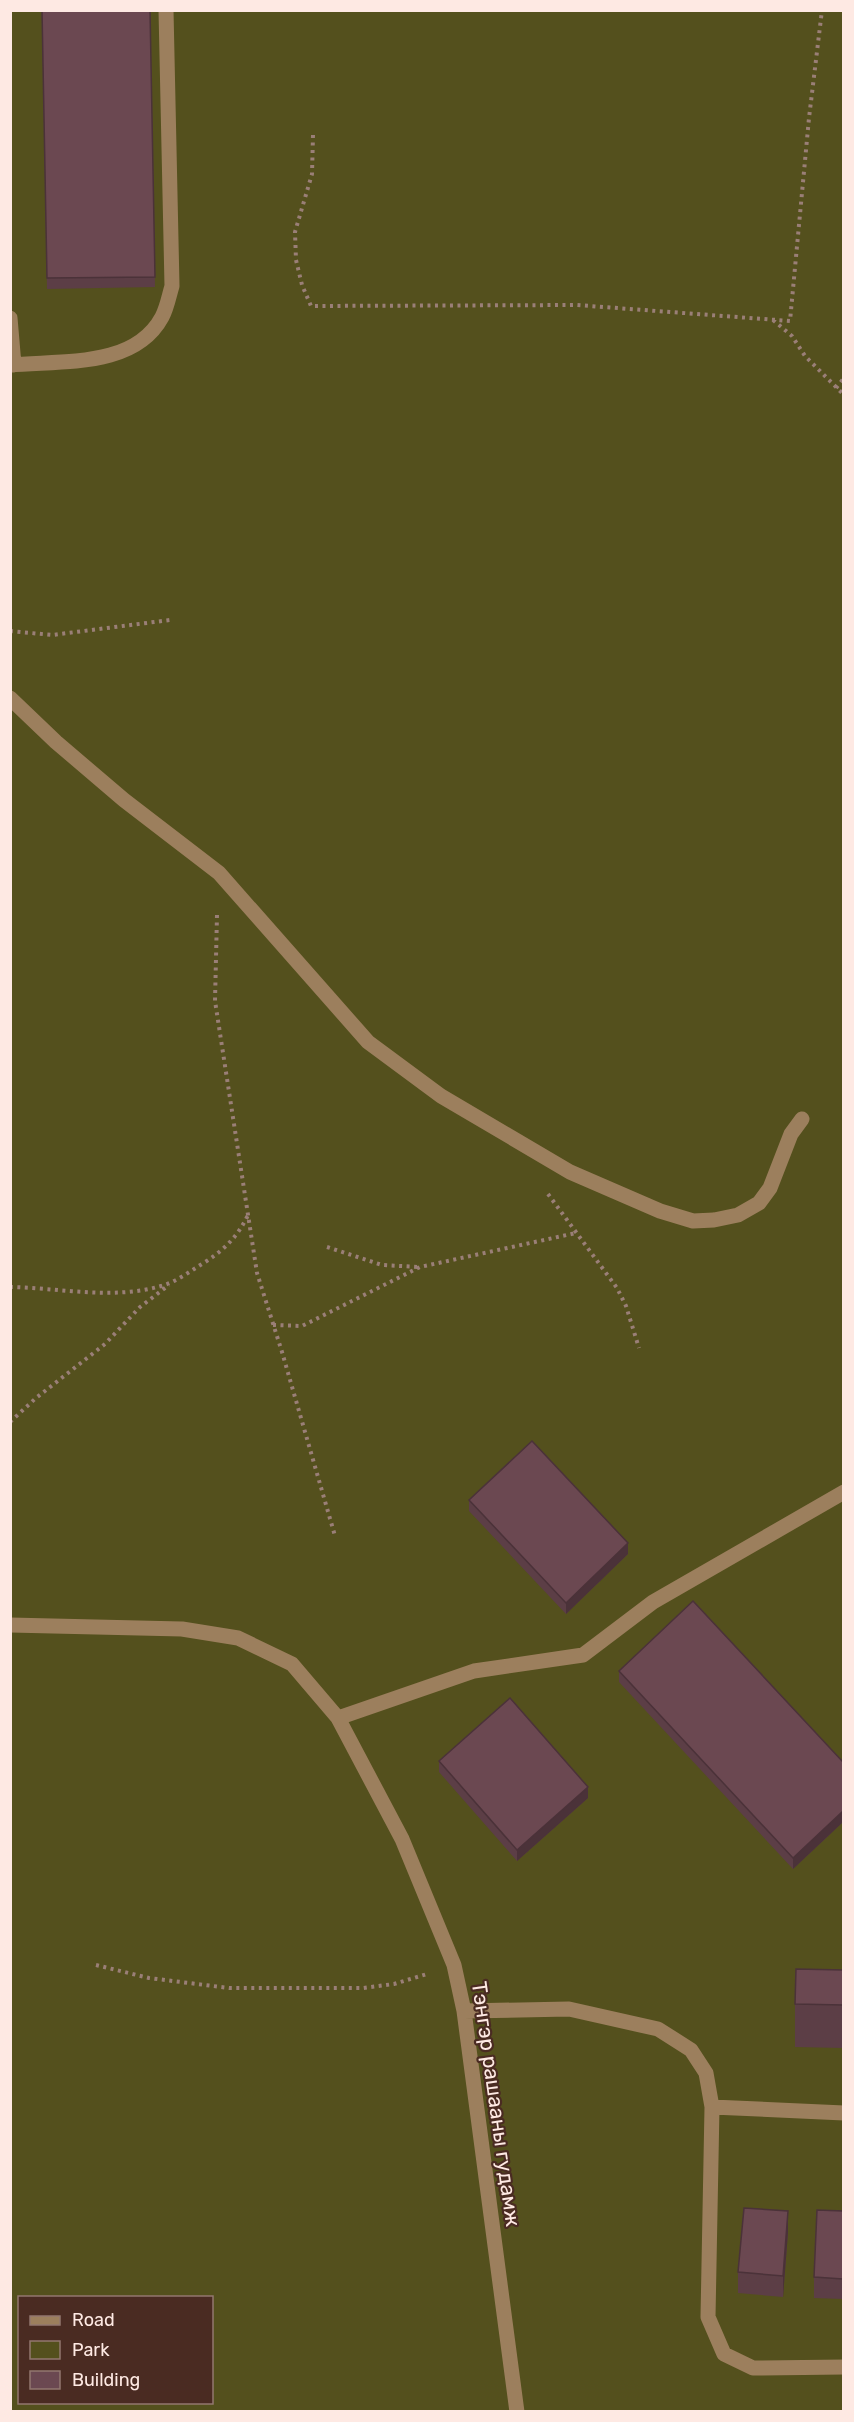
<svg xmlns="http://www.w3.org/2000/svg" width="854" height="2422" viewBox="0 0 854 2422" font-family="Rubik,sans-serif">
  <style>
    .green { fill: #54501d; fill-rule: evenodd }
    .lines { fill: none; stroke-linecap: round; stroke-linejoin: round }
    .path { stroke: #9a7f77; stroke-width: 4; stroke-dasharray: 3 4.5; stroke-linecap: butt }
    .minor { stroke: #9c7f5d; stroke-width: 15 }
    .wall { fill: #5c3e46 }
    .shaded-wall { fill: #4b3239 }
    .building { fill: #6b4851; stroke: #4b3239; stroke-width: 1.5 }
    .labels { text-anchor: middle; stroke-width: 4.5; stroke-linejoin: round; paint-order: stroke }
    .street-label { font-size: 21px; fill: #fee9e3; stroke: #4a2b22 }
  </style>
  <rect width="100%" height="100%" fill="#4a2b22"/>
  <!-- green -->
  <path class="green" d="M 11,11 L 843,11 L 843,2411 L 11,2412 ZM 20,2298 L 212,2298 L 212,2402 L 20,2402 Z"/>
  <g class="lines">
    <!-- path -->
    <path class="path" d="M 313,135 L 312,174 L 295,232 L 296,260 L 302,285 L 311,306 L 577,305 L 790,321 L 809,118 L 822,10
      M 773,320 L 792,336 L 805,356 L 844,395
      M 836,388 L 844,378
      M 10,631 L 52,635 L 170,620
      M 217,915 L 215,1001 L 257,1273 L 282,1352 L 335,1536
      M 548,1194 L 617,1288 L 626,1306 L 639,1348
      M 327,1247 L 382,1265 L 419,1267
      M 10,1287 C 59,1288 114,1300 161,1286 C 176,1282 189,1272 202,1264 C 223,1251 237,1238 248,1215
      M 273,1325 L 302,1326 L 420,1267 L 576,1233
      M 10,1422 L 36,1398 L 105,1344 L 140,1307 L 169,1285
      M 96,1965 L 149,1978 L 229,1988 L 363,1988 L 394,1984 L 427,1974"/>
    <!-- minor -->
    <path class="minor" d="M 10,318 L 14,365
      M 10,365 C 60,360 134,369 162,317 C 167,308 169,296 172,286 L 166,10
      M 10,698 L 56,742 L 124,800 L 219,873 L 368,1042 L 441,1096 L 570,1172 L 660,1211 L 693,1221 L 714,1220 L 738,1215 L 759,1203 L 770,1188 L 791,1134 L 802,1119
      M 10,1625 L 182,1629 L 238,1638 L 292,1664 L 338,1718 L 402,1839 L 454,1965 L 464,2011 L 517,2412
      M 338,1718 L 474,1671 L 583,1655 L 653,1602 L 844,1492
      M 464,2011 L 569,2009 L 658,2029 L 691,2050 L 706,2073 L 712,2107 L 708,2317 L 724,2354 L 753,2368 L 844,2367
      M 712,2107 L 844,2113"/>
  </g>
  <!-- wall -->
  <path class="wall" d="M 42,10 L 150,10 L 155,287 L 47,289 Z
    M 469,1500 L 628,1554 L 566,1614 L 469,1511 Z
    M 619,1671 L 843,1762 L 843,1822 L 793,1869 L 619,1682 Z
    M 439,1761 L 588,1798 L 517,1861 L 439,1772 Z
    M 843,1970 L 843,2048 L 795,2047 L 795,2004 Z
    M 843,2211 L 843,2299 L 814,2298 L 814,2277 Z
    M 788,2232 L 783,2297 L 738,2293 L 738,2272 Z"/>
  <!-- shaded-wall -->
  <path class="shaded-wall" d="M 628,1543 L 628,1554 L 566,1614 L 566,1603 Z
    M 588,1787 L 588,1798 L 517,1861 L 517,1850 Z
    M 843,1811 L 843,1822 L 793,1869 L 793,1858 Z
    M 788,2211 L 788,2232 L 783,2297 L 783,2276 Z"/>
  <!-- building -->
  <path class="building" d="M 42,10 L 150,10 L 155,277 L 47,278 Z
    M 532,1441 L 628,1543 L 566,1603 L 469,1500 Z
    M 693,1601 L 843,1762 L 843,1811 L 793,1858 L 619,1671 Z
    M 510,1698 L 588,1787 L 517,1850 L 439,1761 Z
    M 796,1969 L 843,1970 L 843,2005 L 795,2004 Z
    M 744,2208 L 788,2211 L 783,2276 L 738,2272 Z
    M 817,2210 L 843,2211 L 843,2279 L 814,2277 Z"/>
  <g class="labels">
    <!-- street labels -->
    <g class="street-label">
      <text transform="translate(496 2104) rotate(82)" y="7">Тэнгэр рашааны гудамж</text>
    </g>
  </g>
  <!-- border -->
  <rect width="854" height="2422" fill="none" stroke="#fee9e3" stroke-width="24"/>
  <!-- legend -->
  <rect x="18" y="2296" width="195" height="108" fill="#4a2b22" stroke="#92776f" stroke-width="1.5"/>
  <rect x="30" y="2316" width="30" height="9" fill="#9c7f5d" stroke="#92776f" stroke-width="1.5"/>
  <text x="72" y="2326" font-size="18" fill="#fee9e3">Road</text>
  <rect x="30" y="2341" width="30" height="18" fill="#54501d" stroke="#92776f" stroke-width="1.5"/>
  <text x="72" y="2356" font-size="18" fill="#fee9e3">Park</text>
  <rect x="30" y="2371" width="30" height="18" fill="#6b4851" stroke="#92776f" stroke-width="1.5"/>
  <text x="72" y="2386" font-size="18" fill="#fee9e3">Building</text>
</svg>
